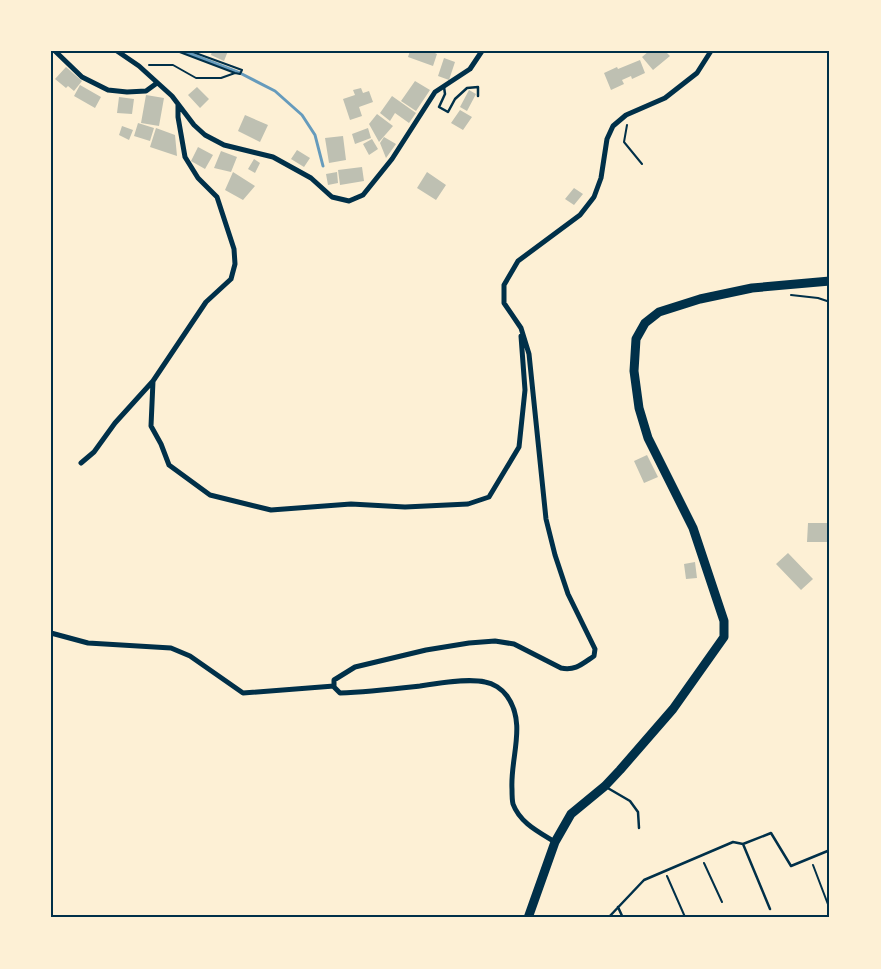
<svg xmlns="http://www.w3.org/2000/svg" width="881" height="969" viewBox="0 0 881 969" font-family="'Fira Sans Condensed',sans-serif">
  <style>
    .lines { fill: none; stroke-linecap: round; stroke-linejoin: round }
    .stream { stroke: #669bbc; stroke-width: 3 }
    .building { fill: #bec0b2 }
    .path { stroke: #003049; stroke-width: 2 }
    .service { stroke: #003049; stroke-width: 2.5 }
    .minor { stroke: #003049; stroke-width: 5 }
    .primary { stroke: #003049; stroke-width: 9 }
    .neatline { fill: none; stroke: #003049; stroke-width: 2 }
  </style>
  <rect width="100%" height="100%" fill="#fdf0d5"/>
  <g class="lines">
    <!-- stream -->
    <path class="stream" d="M 183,51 L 240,73 L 275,91 L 302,115 L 315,135 L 323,166"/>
  </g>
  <!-- building -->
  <path class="building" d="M 212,51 L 228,51 L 224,61 L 211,55 Z
    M 410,51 L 431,51 L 437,54 L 433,66 L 408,57 Z
    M 649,51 L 665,51 L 670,56 L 653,70 L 642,57 Z
    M 444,58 L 455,62 L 449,80 L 438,76 Z
    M 640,60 L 645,73 L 632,79 L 631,76 L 622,80 L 624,84 L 611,90 L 604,73 L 617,67 L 618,69 Z
    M 66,67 L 82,81 L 74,91 L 68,86 L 66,88 L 55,79 Z
    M 415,81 L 430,90 L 416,111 L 401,101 Z
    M 80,85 L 101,97 L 95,108 L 74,96 Z
    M 197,87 L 209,99 L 200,108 L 188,95 Z
    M 361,88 L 363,93 L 369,91 L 373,102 L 359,107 L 362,116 L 350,120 L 343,99 L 355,95 L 353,90 Z
    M 469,90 L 476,94 L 467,111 L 460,107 Z
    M 146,95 L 164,98 L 159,126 L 141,123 Z
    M 392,96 L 416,113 L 409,123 L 395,113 L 390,121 L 380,113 Z
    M 119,97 L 134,99 L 132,114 L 117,113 Z
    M 460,110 L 472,117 L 463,130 L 451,123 Z
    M 377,114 L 393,126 L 379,142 L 369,124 Z
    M 245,115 L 268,125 L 260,142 L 238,131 Z
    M 138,123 L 154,128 L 150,141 L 134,136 Z
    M 122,126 L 133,130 L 129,140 L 119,135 Z
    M 156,128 L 175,135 L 177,156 L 150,147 Z
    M 368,128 L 371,138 L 355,144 L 352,134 Z
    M 343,136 L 346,160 L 329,163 L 325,138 Z
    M 384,137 L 396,144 L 386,158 L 380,143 Z
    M 372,139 L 378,149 L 369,155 L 363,144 Z
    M 198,147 L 213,155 L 205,169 L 191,161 Z
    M 297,150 L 310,158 L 304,167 L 291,159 Z
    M 221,151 L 237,157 L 231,172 L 214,168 Z
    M 254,159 L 260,163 L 255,173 L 248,169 Z
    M 362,167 L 364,181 L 340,185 L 338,170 Z
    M 233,172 L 255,186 L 243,200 L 225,190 Z
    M 337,172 L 338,183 L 328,185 L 326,174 Z
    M 427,172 L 446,185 L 436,200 L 417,188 Z
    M 574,188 L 583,194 L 574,205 L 565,199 Z
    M 647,455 L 658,477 L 644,483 L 634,461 Z
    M 808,523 L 830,523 L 830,542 L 807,542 Z
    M 788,553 L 813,579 L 801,590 L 776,564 Z
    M 695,562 L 697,578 L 686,579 L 684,564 Z"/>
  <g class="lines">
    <!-- path -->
    <path class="path" d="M 177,51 L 235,73 L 240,74 L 242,70 L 190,51
      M 149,65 L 173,65 L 196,78 L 221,78 L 235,73
      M 627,125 L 624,142 L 642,164
      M 791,295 L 818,298 L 830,302
      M 704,863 L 722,902
      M 813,865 L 829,907
      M 667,876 L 685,917"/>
    <!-- service -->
    <path class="service" d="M 444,87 L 445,94 L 439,107 L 448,112 L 455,99 L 467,88 L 478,87 L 478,96
      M 606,787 L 630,801 L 638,812 L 639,828
      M 743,844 L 771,833 L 791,866 L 830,850
      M 618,907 L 623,918
      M 608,918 L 644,880 L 733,842 L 743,844 L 770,909"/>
    <!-- minor -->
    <path class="minor" d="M 55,51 L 82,77 L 108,90 L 127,92 L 146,91 L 157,83
      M 117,51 L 139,66 L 172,96 L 194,125 L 205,135 L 224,145 L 273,157 L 311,178 L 332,197 L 349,201 L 363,195 L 392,159 L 435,92 L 470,69 L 482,51
      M 178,104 L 178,117 L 185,157 L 198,178 L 217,197 L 234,249 L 235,264 L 231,279 L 206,302 L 153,381 L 151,426 L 161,444 L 169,465 L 210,495 L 271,510 L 351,504 L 405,507 L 468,504 L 489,497 L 519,447 L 525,390 L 521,336
      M 81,463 L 94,452 L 115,423 L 153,381
      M 51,633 L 88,643 L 171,648 L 190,656 L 243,693 L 334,686
      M 555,842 C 539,832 520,823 513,804 C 512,800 512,794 512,789 C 510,758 527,724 507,696 C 502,689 493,683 485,682 C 468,678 438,683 420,686 C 393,689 367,692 340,693 L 334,687 L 334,680 L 355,667 L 426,650 L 469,643 L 495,641 L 514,644 L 561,668 C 575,671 582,664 594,656 L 595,649 L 568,594 L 555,555 L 546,519 L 529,354 L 521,328 L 504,303 L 504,285 L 518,261 L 580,215 L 594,197 L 601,178 L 607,139 L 613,126 L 626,115 L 665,98 L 697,73 L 711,51"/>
    <!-- primary -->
    <path class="primary" d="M 528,918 L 555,842 L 571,814 L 605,786 L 620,770 L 673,709 L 724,637 L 724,621 L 693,528 L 648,438 L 639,408 L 634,371 L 636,339 L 645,323 L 659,312 L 700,299 L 752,288 L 830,281"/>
  </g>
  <!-- border -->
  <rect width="881" height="969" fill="none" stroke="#fdf0d5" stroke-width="105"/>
  <rect x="52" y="52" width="776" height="864" class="neatline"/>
</svg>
